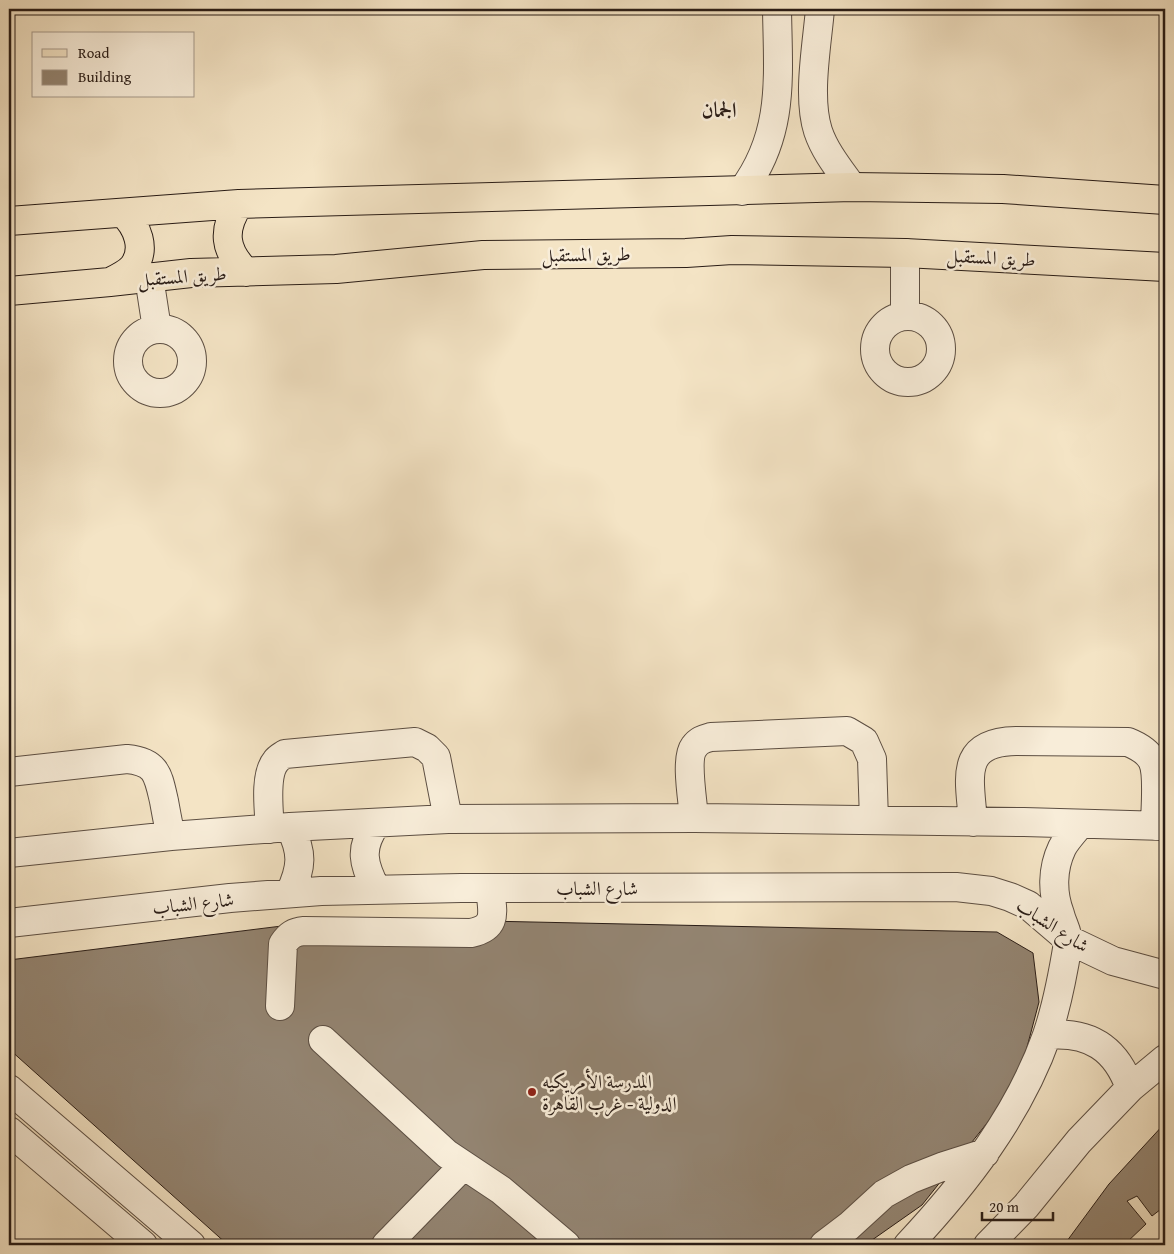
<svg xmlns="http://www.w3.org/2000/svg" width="1174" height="1254" viewBox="0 0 1174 1254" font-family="'Gentium Book Plus',Amiri,serif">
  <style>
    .building { fill: #938471; stroke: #291c16 }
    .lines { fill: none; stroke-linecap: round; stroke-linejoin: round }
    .minor-casing { stroke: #5c4e42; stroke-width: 30 }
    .major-casing { stroke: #291c16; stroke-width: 30 }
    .minor { stroke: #f8edd9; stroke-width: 28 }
    .major { stroke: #f4e4c5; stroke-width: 28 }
    .poi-dot { fill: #8f2418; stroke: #f8edd9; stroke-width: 2 }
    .labels { text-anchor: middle; stroke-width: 5; stroke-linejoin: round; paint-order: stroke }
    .street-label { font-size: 19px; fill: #291c16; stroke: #f8edd9 }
    .poi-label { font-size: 19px; fill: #291c16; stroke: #f8edd9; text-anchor: start }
    .quarter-label { font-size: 21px; font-weight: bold; fill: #291c16; stroke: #f8edd9 }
  </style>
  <rect width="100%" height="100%" fill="#f4e4c5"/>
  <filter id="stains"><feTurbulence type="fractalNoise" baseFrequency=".004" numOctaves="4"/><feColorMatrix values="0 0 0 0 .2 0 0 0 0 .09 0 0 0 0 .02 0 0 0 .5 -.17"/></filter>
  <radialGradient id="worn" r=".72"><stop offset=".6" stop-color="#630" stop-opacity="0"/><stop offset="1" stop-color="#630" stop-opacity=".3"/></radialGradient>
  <!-- building -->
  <path class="building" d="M 346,918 L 997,932 L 1033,953 L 1039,1002 L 1022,1066 L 991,1118 L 922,1205 L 865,1245 L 228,1245 L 9,1049 L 9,960 Z
    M 1165,1123 L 1165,1206 L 1152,1216 L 1137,1196 L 1127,1201 L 1146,1224 L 1124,1245 L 1064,1245 L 1109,1184 Z"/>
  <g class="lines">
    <!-- minor casing -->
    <g class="minor-casing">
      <path id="minor" d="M 820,9 C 817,45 807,97 818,131 C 825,152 840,170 852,187
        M 742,191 C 785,134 778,77 777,9
        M 149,277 L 157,329
        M 905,316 L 905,253
        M875 349a33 33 0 1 1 66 0a33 33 0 1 1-66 0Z
        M128 361a32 32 0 1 1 64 0a32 32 0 1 1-64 0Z
        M 9,772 L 127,759 C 157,762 158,775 164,801 C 166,812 168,824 171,836
        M 694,818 C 693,802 685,759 694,747 C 699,740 704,739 711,737 L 847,731 L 864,741 L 872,759 L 874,820
        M 973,822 C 970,779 958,742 1016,741 L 1128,742 C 1138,746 1147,751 1152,760 C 1159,773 1155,810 1155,826
        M 376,824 C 359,848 363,864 376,889
        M 270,829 C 269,811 264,775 276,761 C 278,758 282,756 285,754 L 415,742 L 427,748 L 436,757 L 448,819
        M 9,853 L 171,836 L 290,827 L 448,819 L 694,818 L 1024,822 L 1165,826
        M 290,893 C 302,867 303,853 290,827
        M 9,923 L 230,898 L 321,891 L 461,888 L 956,887 L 991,891 L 1010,897 L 1028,905 L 1069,940 L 1113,961 L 1165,975
        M 280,1006 L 283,944 C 289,935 294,932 304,931 L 471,933 C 499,927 492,911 490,888
        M 1047,1035 C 1089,1031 1116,1048 1130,1088
        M 323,1040 L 447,1154 L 501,1190 L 566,1245
        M 9,1089 L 191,1245
        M 9,1131 L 143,1245
        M 386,1245 L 463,1166
        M 824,1245 L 849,1226 L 884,1194 L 911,1179 L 944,1166 L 985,1153
        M 908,1245 C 965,1184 1019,1115 1047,1035 C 1057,1006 1063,974 1068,943 C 1069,934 1062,923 1060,914 C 1052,893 1052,869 1062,848 C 1066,840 1074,832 1080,824
        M 988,1245 L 1026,1206 L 1079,1141 L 1130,1088 L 1165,1059"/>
    </g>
    <!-- major casing -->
    <g class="major-casing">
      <path id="major" d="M 239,204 C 222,230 224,250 246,272
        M 9,221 L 239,204 L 852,187 L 1003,189 L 1165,200
        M 110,282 C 118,278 128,273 133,267 C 147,249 137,226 123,213
        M 9,291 L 110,282 L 191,273 L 336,269 L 483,255 L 686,253 L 732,250 L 905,253 L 1165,267"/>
    </g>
    <!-- minor -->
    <use href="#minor" class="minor"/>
    <!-- major -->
    <use href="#major" class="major"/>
  </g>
  <!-- markers -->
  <circle class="poi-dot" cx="532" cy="1092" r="5"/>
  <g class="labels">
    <!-- street labels -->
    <g class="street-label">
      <text transform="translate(586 254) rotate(-1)" y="7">طريق المستقبل</text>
      <text transform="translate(991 257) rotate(3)" y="7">طريق المستقبل</text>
      <text transform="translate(182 276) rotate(-4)" y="7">طريق المستقبل</text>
      <text x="597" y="895">شارع الشباب</text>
      <text transform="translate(193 903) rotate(-6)" y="7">شارع الشباب</text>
      <text transform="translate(1053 925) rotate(33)" y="7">شارع الشباب</text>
    </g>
    <!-- poi labels -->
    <g class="poi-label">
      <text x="542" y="1088">المدرسة الأمريكيه<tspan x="542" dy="22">الدولية - غرب القاهرة</tspan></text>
    </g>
    <!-- quarter labels -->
    <g class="quarter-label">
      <text x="719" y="117">الجمان</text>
    </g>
  </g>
  <!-- margin -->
  <rect width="1174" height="1254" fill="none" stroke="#f4e4c5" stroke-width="30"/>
  <rect x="10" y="10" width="1154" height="1234" fill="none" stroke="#291c16" stroke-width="2.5"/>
  <rect x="15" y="15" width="1144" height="1224" fill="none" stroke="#291c16"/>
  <!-- legend -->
  <rect x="32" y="32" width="162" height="65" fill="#f8edd9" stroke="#a5998b"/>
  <rect x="42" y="49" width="25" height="8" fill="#f4e4c5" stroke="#a5998b"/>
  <text x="78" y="58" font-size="15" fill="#291c16">Road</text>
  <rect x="42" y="70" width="25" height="15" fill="#938471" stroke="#a5998b"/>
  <text x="78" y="82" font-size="15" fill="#291c16">Building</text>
  <!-- scale -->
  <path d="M982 1212v8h71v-8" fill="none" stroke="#291c16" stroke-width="2.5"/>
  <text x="989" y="1212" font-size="15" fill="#291c16" stroke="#f8edd9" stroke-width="4" paint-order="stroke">20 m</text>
  <rect width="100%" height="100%" filter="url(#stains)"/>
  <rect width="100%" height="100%" fill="url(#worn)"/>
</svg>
